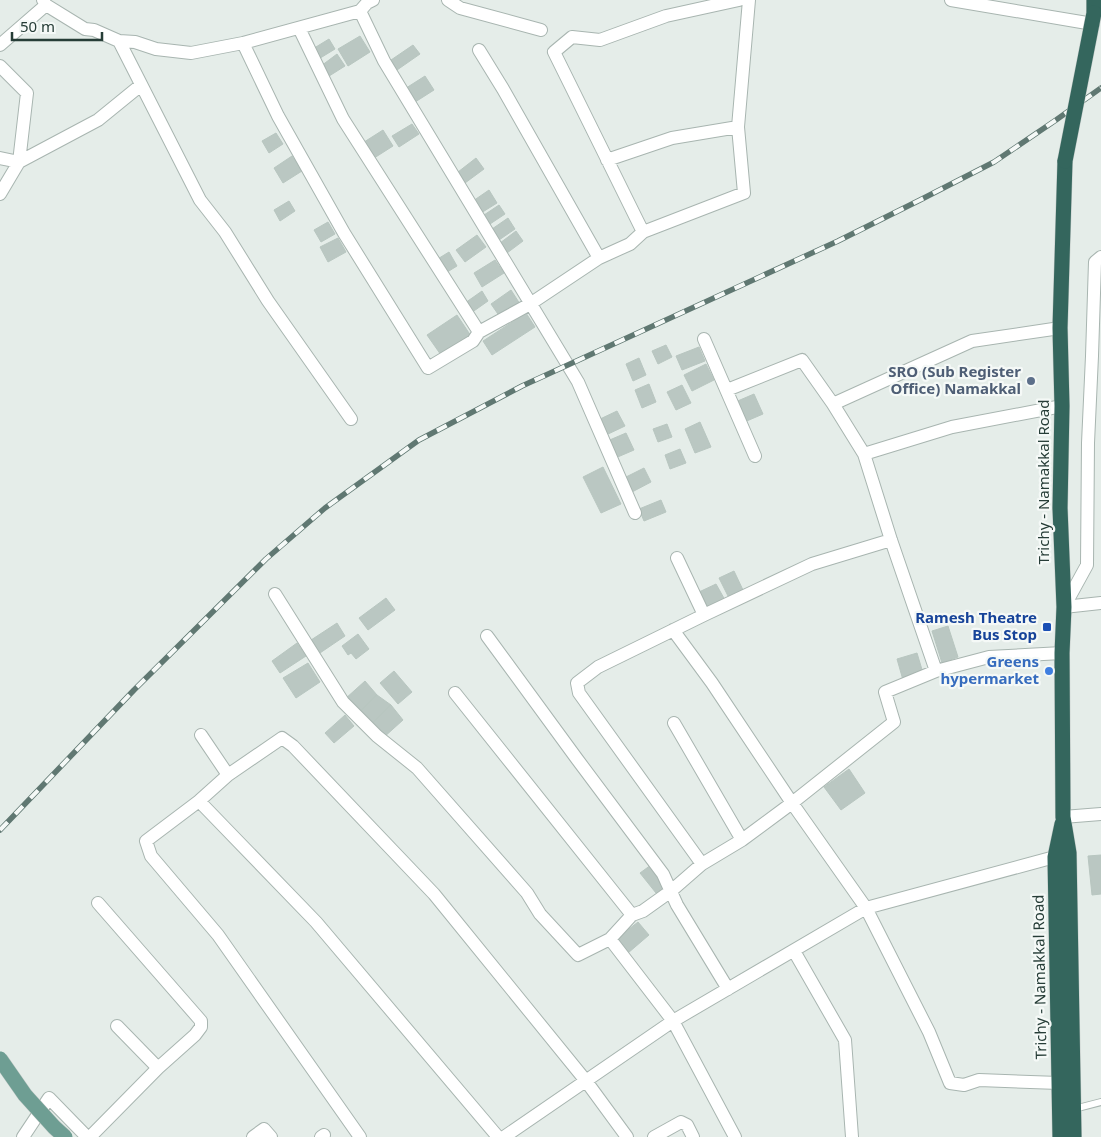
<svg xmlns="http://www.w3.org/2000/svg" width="1101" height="1137" viewBox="0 0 1101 1137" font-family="'Noto Sans',sans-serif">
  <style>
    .building { fill: #bac7c2; stroke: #b8c6c0 }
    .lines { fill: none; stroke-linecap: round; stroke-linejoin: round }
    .lane-casing { stroke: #a8b5b0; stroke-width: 8 }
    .street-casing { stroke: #a8b5b0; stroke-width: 14 }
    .highway-casing { stroke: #c2c9c7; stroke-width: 16 }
    .lane { stroke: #fff; stroke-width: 6 }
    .street { stroke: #fff; stroke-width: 12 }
    .highway { stroke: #34665d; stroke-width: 15 }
    .rail-casing { stroke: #607872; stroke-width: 5.5 }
    .rail { stroke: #f5f9f7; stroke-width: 4; stroke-dasharray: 11; stroke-linecap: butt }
    .primary-bridge-casing { stroke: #c2c9c7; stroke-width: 16; stroke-linecap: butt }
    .highway-bridge-casing { stroke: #c2c9c7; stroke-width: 16; stroke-linecap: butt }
    .primary-bridge { stroke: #6e9e93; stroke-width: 15 }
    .highway-bridge { stroke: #34665d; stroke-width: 15 }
    .service-dot { fill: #5c6f8a; stroke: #f5f9f7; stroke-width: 2 }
    .transit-dot { fill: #1a4fb4; stroke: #f5f9f7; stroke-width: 2 }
    .shop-dot { fill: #3f7fe0; stroke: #f5f9f7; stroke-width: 2 }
    .labels { text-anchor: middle; stroke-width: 4.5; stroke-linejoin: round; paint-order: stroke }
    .service-label { font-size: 15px; font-weight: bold; fill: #4e5e75; stroke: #f5f9f7; text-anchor: end }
    .street-label { font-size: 15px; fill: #263d37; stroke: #f5f9f7 }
    .transit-label { font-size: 15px; font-weight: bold; fill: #164399; stroke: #f5f9f7; text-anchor: end }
    .shop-label { font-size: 15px; font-weight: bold; fill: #366cbe; stroke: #f5f9f7; text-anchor: end }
  </style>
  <rect width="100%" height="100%" fill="#e5ede9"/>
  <!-- building -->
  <path class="building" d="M 360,36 L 370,52 L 348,66 L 338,49 Z
    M 329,39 L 335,49 L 317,60 L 311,50 Z
    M 413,45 L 420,54 L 397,70 L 391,60 Z
    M 337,54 L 345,66 L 326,78 L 321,66 Z
    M 425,76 L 434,90 L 412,104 L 403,90 Z
    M 412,124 L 419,134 L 399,147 L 392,136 Z
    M 383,130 L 393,146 L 371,160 L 361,144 Z
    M 276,133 L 283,144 L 269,153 L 262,141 Z
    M 292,156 L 302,171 L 283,183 L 274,168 Z
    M 476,158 L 484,169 L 465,183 L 458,172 Z
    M 489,190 L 497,203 L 481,213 L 473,201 Z
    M 289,201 L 295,211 L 280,221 L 274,210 Z
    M 499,205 L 505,214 L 490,224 L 484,215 Z
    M 508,218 L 515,229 L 499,240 L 492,229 Z
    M 328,222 L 335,234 L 321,242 L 314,230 Z
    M 516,231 L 523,241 L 507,253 L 500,243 Z
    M 477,235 L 486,247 L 465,262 L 456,250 Z
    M 338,238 L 346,252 L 328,262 L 320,247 Z
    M 449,252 L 457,266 L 444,274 L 436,260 Z
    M 495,260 L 504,273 L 482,287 L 474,273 Z
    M 511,290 L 520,304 L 500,317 L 491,304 Z
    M 482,291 L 488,301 L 471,313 L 465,303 Z
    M 526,313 L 535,327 L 492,355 L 483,341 Z
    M 457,315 L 471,336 L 441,355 L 427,335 Z
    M 666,345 L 672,357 L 658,364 L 652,351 Z
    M 699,347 L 705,361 L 682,370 L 676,356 Z
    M 639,358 L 646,375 L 633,381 L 626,364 Z
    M 706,364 L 714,380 L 692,391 L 684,375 Z
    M 649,384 L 656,402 L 642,408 L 635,390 Z
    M 682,385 L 691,403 L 676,410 L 667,392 Z
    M 754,394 L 763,414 L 742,423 L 733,403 Z
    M 617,411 L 625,426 L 606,435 L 598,420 Z
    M 700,422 L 711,447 L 695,453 L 685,429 Z
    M 667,424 L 672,437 L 658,442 L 653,429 Z
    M 626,433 L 634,450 L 613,459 L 605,442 Z
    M 680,449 L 686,463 L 670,469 L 665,455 Z
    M 603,467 L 621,504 L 601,513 L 583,477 Z
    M 644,468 L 651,482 L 632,492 L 626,477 Z
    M 661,500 L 666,512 L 644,521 L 639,509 Z
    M 734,571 L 743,590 L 728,596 L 719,578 Z
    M 716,584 L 725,600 L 708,609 L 699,592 Z
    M 386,598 L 395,610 L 368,630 L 359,618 Z
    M 337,623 L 345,636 L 317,655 L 308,642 Z
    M 948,626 L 958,657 L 942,663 L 932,631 Z
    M 358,634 L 369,649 L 356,659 L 351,653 L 348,655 L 342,646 Z
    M 297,643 L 306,656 L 280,673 L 272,661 Z
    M 917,653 L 923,673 L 903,680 L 897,659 Z
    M 308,663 L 320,682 L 296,698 L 283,678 Z
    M 394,671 L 412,692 L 398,704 L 380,683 Z
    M 365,681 L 377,695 L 358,713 L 345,699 Z
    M 377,695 L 391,705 L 371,724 L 358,713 Z
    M 391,705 L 403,720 L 383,738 L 371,724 Z
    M 345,715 L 354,726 L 334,743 L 325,733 Z
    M 849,769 L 865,793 L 841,810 L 824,787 Z
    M 1101,855 L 1101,894 L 1092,895 L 1088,856 Z
    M 651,865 L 667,885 L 656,893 L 640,873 Z
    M 638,922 L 649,935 L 628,953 L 616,939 Z"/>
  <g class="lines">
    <!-- lane casing -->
    <g class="lane-casing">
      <path id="lane" d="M 1074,1109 L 1101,1102"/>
    </g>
    <!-- street casing -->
    <g class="street-casing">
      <path id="street" d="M 43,0 L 46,5 L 85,29 L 94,30 L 119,41 L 135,42 L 156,49 L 191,53 L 243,43 L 360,11 L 367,3 L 373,0
        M 448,0 L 460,8 L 541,30
        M 951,0 L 1093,24
        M 360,11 L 384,61 L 578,382 L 635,513
        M 299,28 L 343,119 L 479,332
        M 119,41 L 200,200 L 225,232 L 268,301 L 351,419
        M 243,43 L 278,116 L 344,233 L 428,368 L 473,341 L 479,332 L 530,304 L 599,258 L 630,244 L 643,232 L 744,193 L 738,127 L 749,0
        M 0,45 L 46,5
        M 479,50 L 503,89 L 599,258
        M 0,66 L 27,93 L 19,162
        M 0,158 L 19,162 L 0,194
        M 607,160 L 672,138 L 738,127
        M 19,162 L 98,120 L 141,85
        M 643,232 L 554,52 L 572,37 L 600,40 L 666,16 L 739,0
        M 704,339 L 755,456
        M 727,390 L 802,360 L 833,404 L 864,454 L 891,540 L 936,671
        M 833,404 L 972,341 L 1060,328
        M 864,454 L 952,427 L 1062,406
        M 677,558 L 704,615
        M 275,594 L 343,702 L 377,736 L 417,768 L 527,893 L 540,914 L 578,955 L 610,939 L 632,915 L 643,911 L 671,891 L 702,864 L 742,840 L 792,803 L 894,722 L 885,692 L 936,671 L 989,657 L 1062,653
        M 1064,607 L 1087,565 L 1088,443 L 1092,356 L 1095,262 L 1101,257
        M 1064,607 L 1101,603
        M 673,630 L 712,683 L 792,803 L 866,908 L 929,1032 L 950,1083 L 964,1085 L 979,1080 L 1059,1083
        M 487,636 L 577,759 L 663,874 L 677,905 L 728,989
        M 455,693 L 632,915
        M 674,723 L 742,840
        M 201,735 L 228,775
        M 199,801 L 316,922 L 498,1137
        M 1063,817 L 1101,814
        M 702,864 L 579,693 L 577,683 L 598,667 L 704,615 L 812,564 L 891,540
        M 610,939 L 673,1021 L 735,1137
        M 794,951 L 845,1040 L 852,1137
        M 117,1026 L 158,1068
        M 23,1137 L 49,1098 L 87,1137
        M 90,1137 L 158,1068 L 195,1035 L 201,1027 L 201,1021 L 98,903
        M 253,1137 L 264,1129 L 271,1137
        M 321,1137 L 324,1135
        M 360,1137 L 218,935 L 151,856 L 146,841 L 199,801 L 228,775 L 282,738 L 293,746 L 434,894 L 586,1081 L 627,1137
        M 504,1137 L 673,1021 L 866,908 L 1062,855
        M 654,1137 L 681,1122 L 687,1125 L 693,1137"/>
    </g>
    <!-- highway casing -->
    <g class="highway-casing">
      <path id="highway" d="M 1094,13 L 1094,0
        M 1065,161 L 1060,328 L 1062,406 L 1060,508 L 1064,607 L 1062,653 L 1063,817 L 1069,853 L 1074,1137
        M 1060,1137 L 1055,857 L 1062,824"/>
    </g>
    <!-- lane -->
    <use href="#lane" class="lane"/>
    <!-- street -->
    <use href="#street" class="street"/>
    <!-- highway -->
    <use href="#highway" class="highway"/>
    <!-- rail casing -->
    <g class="rail-casing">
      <path id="rail" d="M 0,830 L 134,690 L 266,559 L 325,508 L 419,440 L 522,386 L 838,241 L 920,200 L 994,162 L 1056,120 L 1101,88"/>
    </g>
    <!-- rail -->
    <use href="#rail" class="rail"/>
    <!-- primary-bridge casing -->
    <g class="primary-bridge-casing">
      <path id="primary-bridge" d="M 0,1059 L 25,1095 L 54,1127 L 65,1137"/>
    </g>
    <!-- highway-bridge casing -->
    <g class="highway-bridge-casing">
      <path id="highway-bridge" d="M 1065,161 L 1094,13"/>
    </g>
    <!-- primary-bridge -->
    <use href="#primary-bridge" class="primary-bridge"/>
    <!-- highway-bridge -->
    <use href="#highway-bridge" class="highway-bridge"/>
  </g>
  <!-- markers -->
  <circle class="service-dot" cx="1031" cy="381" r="5"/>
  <rect class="transit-dot" x="1042" y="622" width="10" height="10" rx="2.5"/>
  <circle class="shop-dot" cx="1049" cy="671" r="5"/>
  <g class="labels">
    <!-- service labels -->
    <g class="service-label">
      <text x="1021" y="377">SRO (Sub Register<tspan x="1021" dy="17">Office) Namakkal</tspan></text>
    </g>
    <!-- street labels -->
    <g class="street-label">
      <text transform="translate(1044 482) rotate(-90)" y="5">Trichy - Namakkal Road</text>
      <text transform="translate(1040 977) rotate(-91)" y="5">Trichy - Namakkal Road</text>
    </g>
    <!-- transit labels -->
    <g class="transit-label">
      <text x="1037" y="623">Ramesh Theatre<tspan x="1037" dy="17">Bus Stop</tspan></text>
    </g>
    <!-- shop labels -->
    <g class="shop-label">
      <text x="1039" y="667">Greens<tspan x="1039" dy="17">hypermarket</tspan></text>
    </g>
  </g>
  <!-- scale -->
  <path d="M12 32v8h90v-8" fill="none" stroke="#263d37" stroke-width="2.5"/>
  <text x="20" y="32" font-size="15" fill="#263d37" stroke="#f5f9f7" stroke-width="4" paint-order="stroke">50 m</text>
</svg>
